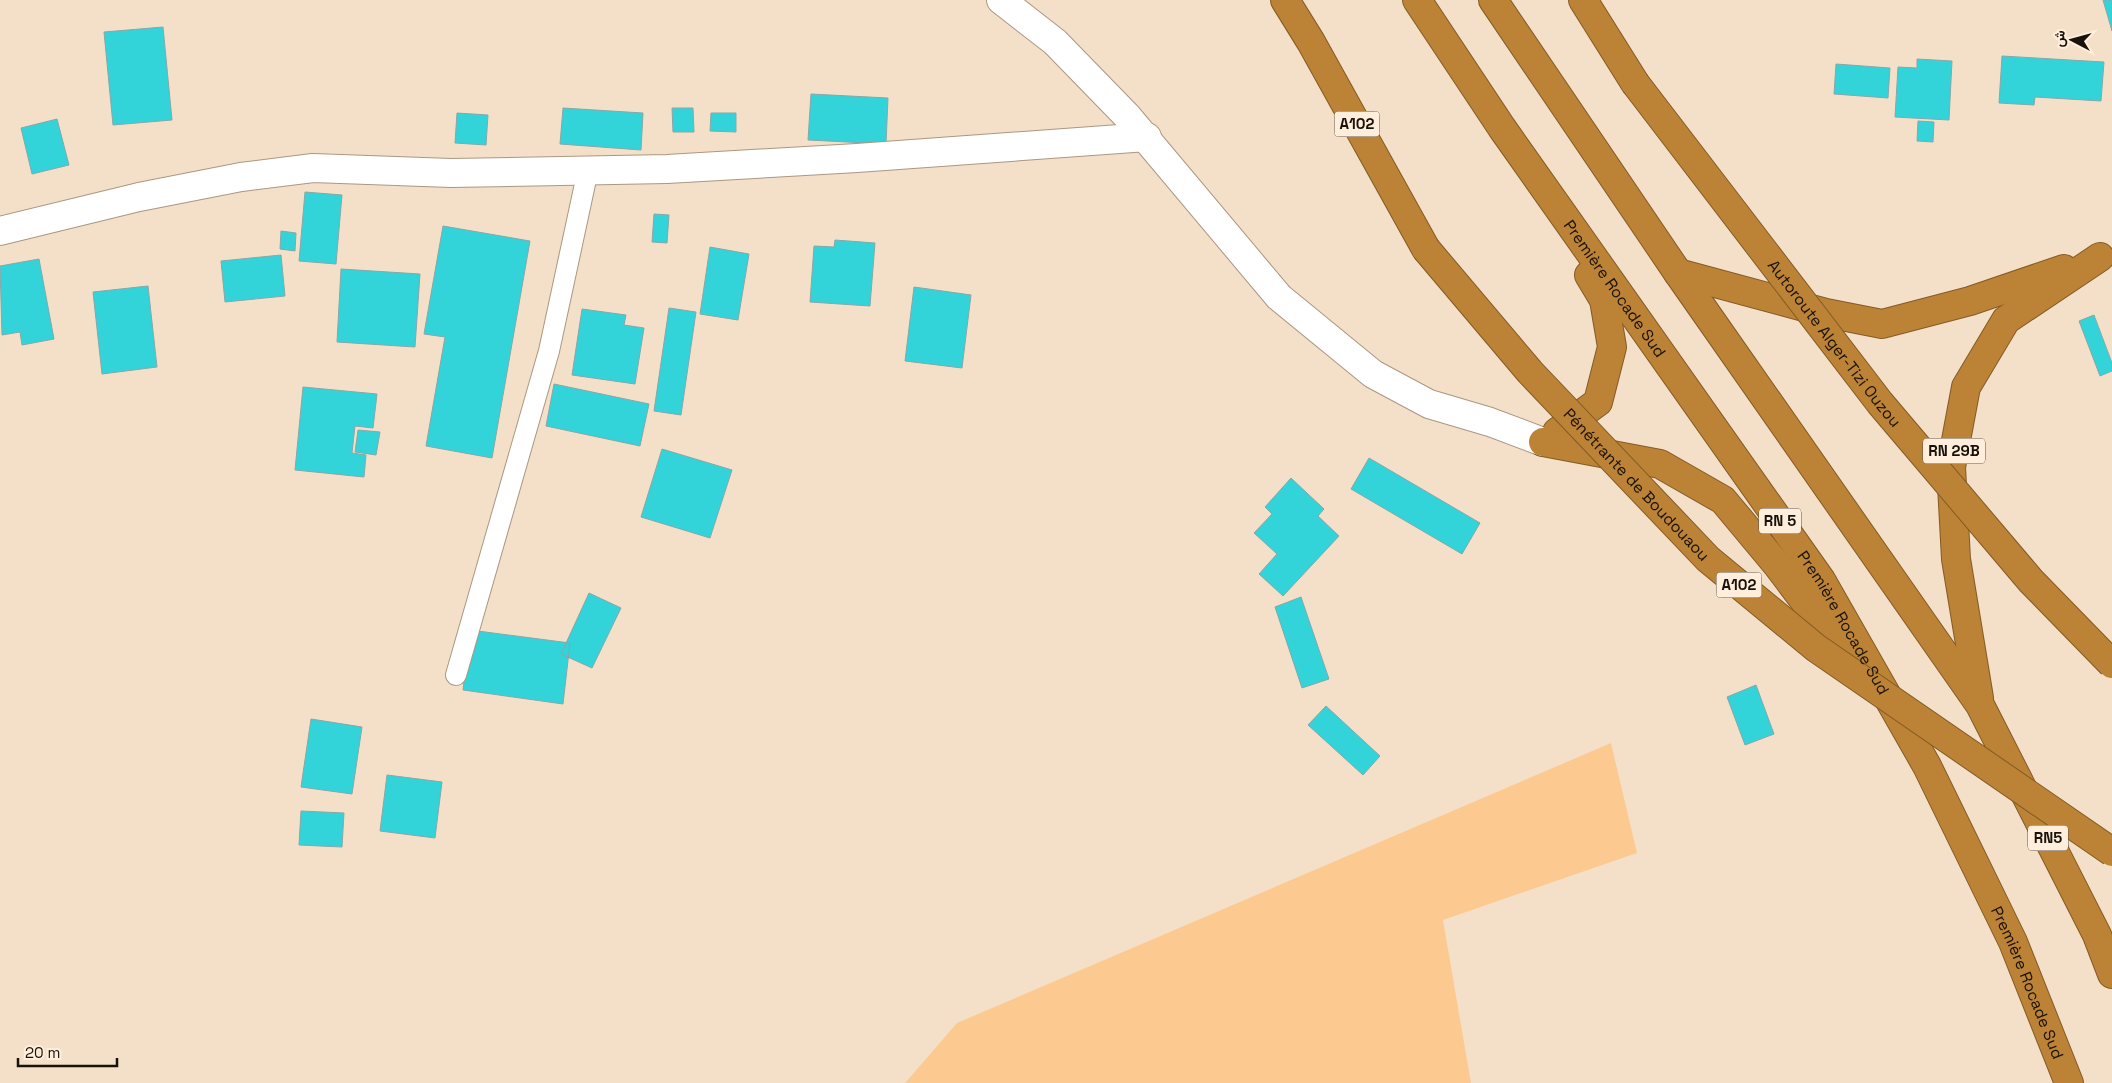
<svg xmlns="http://www.w3.org/2000/svg" width="2112" height="1083" viewBox="0 0 2112 1083" font-family="'Space Grotesk',Vazirmatn,sans-serif">
  <style>
    .green { fill: #fcca90 }
    .building { fill: #32d4d9; stroke: #85a8a9 }
    .lines { fill: none; stroke-linecap: round; stroke-linejoin: round }
    .lane-casing { stroke: #ab9782; stroke-width: 22 }
    .street-casing { stroke: #ab9782; stroke-width: 30 }
    .secondary-casing { stroke: #ab9782; stroke-width: 30 }
    .highway-casing { stroke: #835b26; stroke-width: 30 }
    .lane { stroke: #fff; stroke-width: 20 }
    .street { stroke: #fff; stroke-width: 28 }
    .secondary { stroke: #fff; stroke-width: 28 }
    .highway { stroke: #bc8235; stroke-width: 28 }
    .highway-bridge-casing { stroke: #835b26; stroke-width: 30; stroke-linecap: butt }
    .highway-bridge { stroke: #bc8235; stroke-width: 28 }
    .labels { text-anchor: middle; stroke-width: 4; stroke-linejoin: round; paint-order: stroke }
    .shield { fill: #ffeedb; stroke: #5e5449; stroke-width: 1 }
    .shield-label { font-size: 15px; font-weight: bold; fill: #19120a }
    .street-label { font-size: 16px; fill: #19120a; stroke: #ffeedb }
  </style>
  <rect width="100%" height="100%" fill="#f4e0c9"/>
  <!-- green -->
  <path class="green" d="M 1611,743 L 1637,853 L 1443,920 L 1471,1083 L 905,1083 L 957,1023 Z"/>
  <!-- building -->
  <path class="building" d="M 2103,0 L 2112,0 L 2112,31 Z
    M 163,27 L 172,120 L 113,125 L 104,32 Z
    M 2002,56 L 2104,62 L 2101,101 L 2035,97 L 2034,105 L 1999,103 Z
    M 1917,59 L 1952,61 L 1949,120 L 1895,117 L 1898,67 L 1917,68 Z
    M 1836,64 L 1890,68 L 1888,98 L 1834,94 Z
    M 811,94 L 888,98 L 886,144 L 808,140 Z
    M 563,108 L 643,113 L 641,150 L 560,144 Z
    M 672,108 L 693,108 L 694,132 L 673,132 Z
    M 457,113 L 488,115 L 486,145 L 455,143 Z
    M 711,113 L 736,113 L 736,132 L 710,131 Z
    M 57,119 L 69,165 L 32,174 L 21,128 Z
    M 1918,121 L 1934,122 L 1933,142 L 1917,141 Z
    M 305,192 L 342,195 L 336,264 L 299,261 Z
    M 654,214 L 669,215 L 667,243 L 652,242 Z
    M 443,226 L 530,241 L 492,458 L 426,446 L 445,337 L 424,334 Z
    M 281,231 L 296,233 L 295,251 L 280,249 Z
    M 835,240 L 875,243 L 870,306 L 810,302 L 814,246 L 834,247 Z
    M 710,247 L 749,254 L 738,320 L 700,314 Z
    M 281,255 L 285,296 L 225,302 L 221,261 Z
    M 39,259 L 54,339 L 22,345 L 20,332 L 2,335 L 0,266 Z
    M 341,269 L 420,274 L 415,347 L 337,342 Z
    M 148,286 L 157,367 L 102,374 L 93,292 Z
    M 914,287 L 971,295 L 962,368 L 905,361 Z
    M 669,308 L 696,312 L 681,415 L 654,411 Z
    M 582,309 L 626,315 L 624,325 L 644,328 L 635,384 L 572,375 Z
    M 2094,315 L 2112,363 L 2112,371 L 2100,376 L 2079,321 Z
    M 554,384 L 649,404 L 640,446 L 546,426 Z
    M 303,387 L 377,394 L 373,428 L 355,426 L 352,453 L 366,455 L 364,477 L 295,470 Z
    M 358,430 L 380,432 L 376,455 L 355,452 Z
    M 662,449 L 732,470 L 710,538 L 641,517 Z
    M 1369,458 L 1480,523 L 1462,554 L 1351,489 Z
    M 1291,478 L 1324,509 L 1318,516 L 1339,536 L 1283,596 L 1259,574 L 1277,554 L 1254,533 L 1272,514 L 1265,507 Z
    M 589,593 L 621,608 L 592,668 L 561,654 Z
    M 1301,597 L 1329,679 L 1302,688 L 1275,607 Z
    M 470,630 L 570,643 L 563,704 L 463,690 Z
    M 1756,685 L 1774,734 L 1745,745 L 1727,697 Z
    M 1326,706 L 1380,756 L 1363,775 L 1308,725 Z
    M 311,719 L 362,727 L 352,794 L 301,787 Z
    M 387,775 L 442,782 L 435,838 L 380,831 Z
    M 301,811 L 344,813 L 342,847 L 299,845 Z"/>
  <g class="lines">
    <!-- lane casing -->
    <g class="lane-casing">
      <path id="lane" d="M 456,675 L 549,351 L 588,170"/>
    </g>
    <!-- street casing -->
    <g class="street-casing">
      <path id="street" d="M 0,231 L 139,197 L 241,177 L 313,168 L 451,173 L 667,169 L 857,158 L 1147,137"/>
    </g>
    <!-- secondary casing -->
    <g class="secondary-casing">
      <path id="secondary" d="M 1001,0 L 1055,42 L 1127,116 L 1279,297 L 1373,374 L 1429,404 L 1490,422 L 1543,442"/>
    </g>
    <!-- highway casing -->
    <g class="highway-casing">
      <g id="highway">
        <path d="M 1285,0 L 1311,42 L 1426,249"/>
        <path id="s1" d="M 1417,0 L 1502,128 L 1821,580 L 1927,766 L 2013,942 L 2069,1083"/>
        <path d="M 1493,0 L 1678,273 L 1980,705 L 2097,935 L 2112,974"/>
        <path d="M 1583,0 L 1635,83"/>
        <path d="M 1678,273 L 1826,313 L 1882,324 L 1970,301 L 2064,269"/>
        <path d="M 1557,432 L 1598,402 L 1612,347 L 1604,300 L 1589,275"/>
        <path d="M 1543,442 L 1660,464 L 1723,500 L 1778,566 L 1857,671"/>
        <path d="M 1979,698 L 1956,559 L 1951,467 L 1966,387 L 2006,320 L 2100,257"/>
      </g>
    </g>
    <!-- lane -->
    <use href="#lane" class="lane"/>
    <!-- street -->
    <use href="#street" class="street"/>
    <!-- secondary -->
    <use href="#secondary" class="secondary"/>
    <!-- highway -->
    <use href="#highway" class="highway"/>
    <!-- highway-bridge casing -->
    <g class="highway-bridge-casing">
      <g id="highway-bridge">
        <path id="s2" d="M 1635,83 L 1880,403 L 2031,581 L 2112,664"/>
        <path id="s3" d="M 1426,249 L 1530,372 L 1708,559 L 1816,648 L 2112,852"/>
      </g>
    </g>
    <!-- highway-bridge -->
    <use href="#highway-bridge" class="highway-bridge"/>
  </g>
  <g class="labels">
    <!-- shield labels -->
    <g class="shield">
      <rect x="1334.5" y="111.5" width="45" height="25" rx="4"/>
      <rect x="1923" y="438.5" width="62" height="25" rx="4"/>
      <rect x="1759" y="508.5" width="42" height="25" rx="4"/>
      <rect x="1716.5" y="572.5" width="45" height="25" rx="4"/>
      <rect x="2028" y="825.5" width="40" height="25" rx="4"/>
    </g>
    <g class="shield-label">
      <text x="1357" y="129">A102</text>
      <text x="1954" y="456">RN 29B</text>
      <text x="1780" y="526">RN 5</text>
      <text x="1739" y="590">A102</text>
      <text x="2048" y="843">RN5</text>
    </g>
    <!-- street labels -->
    <g class="street-label">
      <text dy="6" stroke="none"><textPath href="#s1" startOffset="350">Première Rocade Sud</textPath></text>
      <text dy="6" stroke="none"><textPath href="#s2" startOffset="328">Autoroute Alger-Tizi Ouzou</textPath></text>
      <text dy="6" stroke="none"><textPath href="#s3" startOffset="316">Pénétrante de Boudouaou</textPath></text>
      <text dy="6" stroke="none"><textPath href="#s1" startOffset="755">Première Rocade Sud</textPath></text>
      <text dy="6" stroke="none"><textPath href="#s1" startOffset="1160">Première Rocade Sud</textPath></text>
    </g>
  </g>
  <!-- north arrow -->
  <g transform="translate(2072 40) rotate(276)" stroke="#ffeedb" stroke-width="4" paint-order="stroke">
  <path d="M0-4L9 19L0 12L-9 19Z" fill="#19120a"/>
  <text y="-8" font-size="14" font-weight="bold" text-anchor="middle" fill="#19120a">ش</text>
  </g>
  <!-- scale -->
  <path d="M18 1058v8h99v-8" fill="none" stroke="#19120a" stroke-width="2.5"/>
  <text x="25" y="1058" font-size="15" fill="#19120a" stroke="#ffeedb" stroke-width="4" paint-order="stroke">20 m</text>
</svg>
